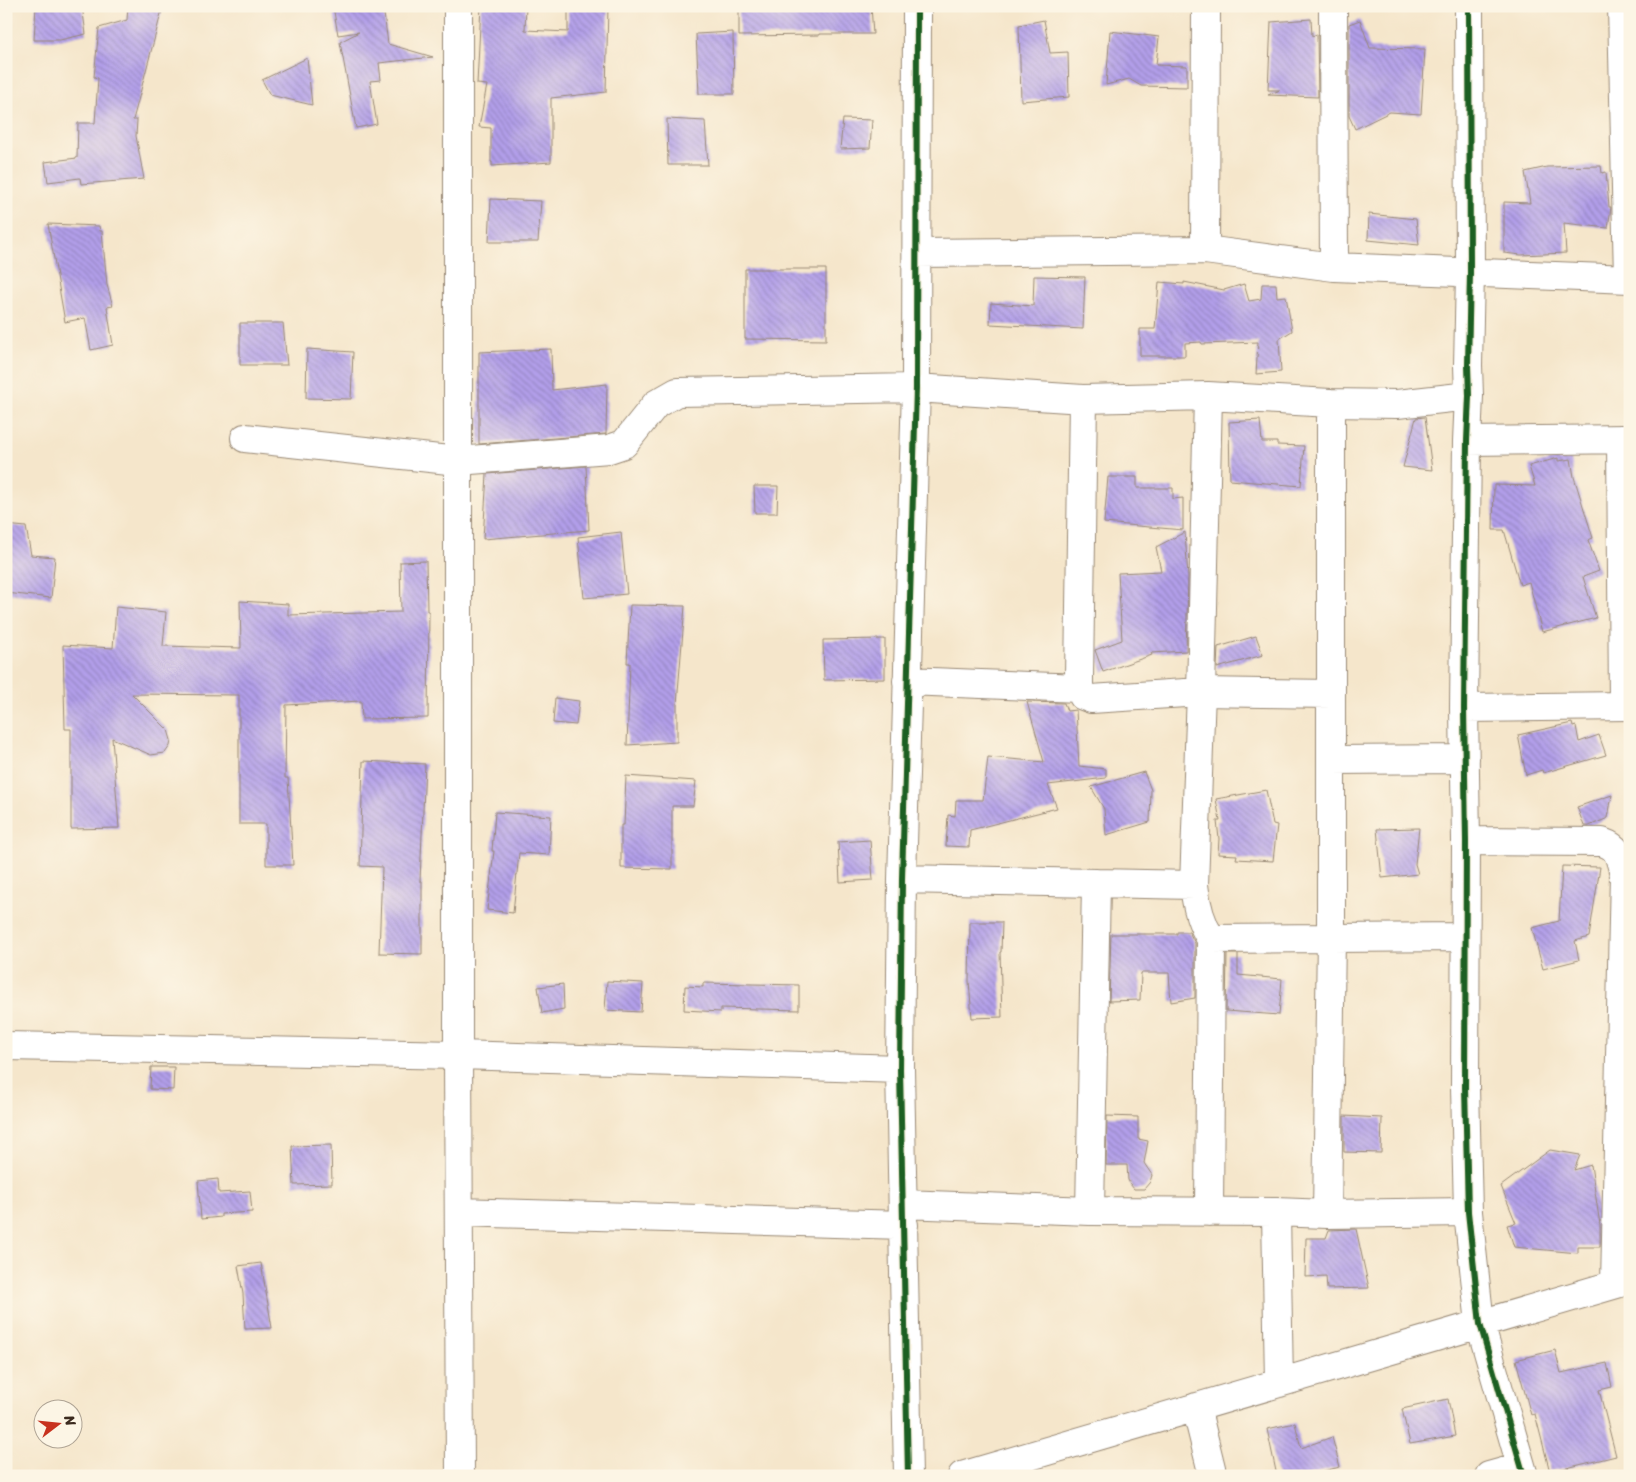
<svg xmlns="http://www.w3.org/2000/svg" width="1636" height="1482" viewBox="0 0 1636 1482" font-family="Sriracha,sans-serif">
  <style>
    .building { fill: url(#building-back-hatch) }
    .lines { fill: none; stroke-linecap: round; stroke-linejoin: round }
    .minor-casing { stroke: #988874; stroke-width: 30 }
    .minor { stroke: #fff; stroke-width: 28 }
    .cycleway-casing { stroke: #fcf5e5; stroke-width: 9 }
    .cycleway { stroke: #1b5e20; stroke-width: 6 }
  </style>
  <defs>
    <pattern id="building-back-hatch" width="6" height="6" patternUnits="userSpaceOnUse" patternTransform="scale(1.25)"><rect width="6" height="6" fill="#b29fea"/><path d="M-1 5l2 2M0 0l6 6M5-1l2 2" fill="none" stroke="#9282bd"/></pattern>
  </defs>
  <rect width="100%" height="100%" fill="#fcf5e5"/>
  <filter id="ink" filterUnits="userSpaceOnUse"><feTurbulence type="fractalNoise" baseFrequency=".02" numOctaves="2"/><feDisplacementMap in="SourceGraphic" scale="10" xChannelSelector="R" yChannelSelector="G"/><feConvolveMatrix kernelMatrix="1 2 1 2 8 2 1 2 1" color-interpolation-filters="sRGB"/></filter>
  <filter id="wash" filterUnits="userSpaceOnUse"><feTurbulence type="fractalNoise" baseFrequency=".0096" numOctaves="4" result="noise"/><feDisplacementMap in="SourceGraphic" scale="20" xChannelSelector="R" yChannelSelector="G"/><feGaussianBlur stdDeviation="1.12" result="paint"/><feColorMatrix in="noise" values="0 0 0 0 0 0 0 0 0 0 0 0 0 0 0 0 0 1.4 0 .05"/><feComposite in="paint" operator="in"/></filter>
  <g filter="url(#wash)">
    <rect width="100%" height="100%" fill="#f5e6cb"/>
    <g id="blocks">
      <!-- building -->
      <path class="building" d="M 36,6 L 82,6 L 86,34 L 60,40 L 34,40 Z
        M 128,6 L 163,6 L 133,120 L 137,120 L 136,136 L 144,179 L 81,184 L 80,178 L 48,182 L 45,162 L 77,158 L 78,123 L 95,123 L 98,78 L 94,77 L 99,28 L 127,20 Z
        M 333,6 L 383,6 L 388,44 L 433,57 L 379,63 L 381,80 L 370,81 L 377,124 L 356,128 L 340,42 L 359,32 L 338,35 Z
        M 481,6 L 526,6 L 525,30 L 568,32 L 568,6 L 608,6 L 606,92 L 551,98 L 551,162 L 492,166 L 492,162 L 491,162 L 491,128 L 479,127 L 487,85 L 477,84 Z
        M 739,6 L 871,6 L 873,34 L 820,34 L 820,35 L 739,36 Z
        M 1311,19 L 1312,36 L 1317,34 L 1318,97 L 1268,95 L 1280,90 L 1268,90 L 1271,22 Z
        M 1044,20 L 1050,53 L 1068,52 L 1069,97 L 1021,101 L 1019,25 Z
        M 1360,20 L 1370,48 L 1425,49 L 1421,114 L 1390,112 L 1355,129 L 1349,116 L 1349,24 Z
        M 1110,31 L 1159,37 L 1156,65 L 1187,66 L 1187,87 L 1141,86 L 1129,79 L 1106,85 Z
        M 733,32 L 734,94 L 699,94 L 696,34 Z
        M 307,58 L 312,105 L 270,95 L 262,80 Z
        M 667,119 L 705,121 L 708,165 L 668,165 Z
        M 843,119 L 872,120 L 870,148 L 840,149 Z
        M 1601,166 L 1602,173 L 1606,172 L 1609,207 L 1611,207 L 1608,228 L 1564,223 L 1566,253 L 1521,255 L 1504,253 L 1504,202 L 1530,203 L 1525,172 L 1547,167 Z
        M 491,199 L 541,201 L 538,242 L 489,242 Z
        M 1369,214 L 1416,219 L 1419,245 L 1368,240 Z
        M 48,224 L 99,226 L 100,231 L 102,231 L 107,285 L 113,306 L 107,307 L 113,345 L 91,350 L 85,318 L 65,322 Z
        M 745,269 L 826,269 L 826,340 L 745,339 Z
        M 1034,276 L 1085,277 L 1083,329 L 990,324 L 991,303 L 1033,306 Z
        M 1159,282 L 1184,284 L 1184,282 L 1224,290 L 1244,284 L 1249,301 L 1261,299 L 1262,284 L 1276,284 L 1277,297 L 1286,296 L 1292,331 L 1279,339 L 1281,372 L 1256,374 L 1258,342 L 1202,344 L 1201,342 L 1185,343 L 1185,356 L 1140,356 L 1140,329 L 1155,329 Z
        M 240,323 L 283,323 L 287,365 L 240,365 Z
        M 307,349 L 353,352 L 351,399 L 306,398 Z
        M 551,349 L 552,390 L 607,384 L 606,434 L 479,444 L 479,352 Z
        M 1425,417 L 1432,470 L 1403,467 L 1416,418 Z
        M 1260,420 L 1262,442 L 1277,442 L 1277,445 L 1304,446 L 1301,486 L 1230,480 L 1229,422 Z
        M 1558,458 L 1558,461 L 1571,459 L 1574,477 L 1593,538 L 1588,540 L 1599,571 L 1583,577 L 1596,618 L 1542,632 L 1529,582 L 1520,585 L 1504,530 L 1493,530 L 1494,485 L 1535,486 L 1529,466 Z
        M 586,466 L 589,530 L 483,539 L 487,474 Z
        M 1108,477 L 1137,477 L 1137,488 L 1173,488 L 1173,499 L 1183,498 L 1183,530 L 1104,523 Z
        M 754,486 L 778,486 L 777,513 L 755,513 Z
        M 6,525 L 26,527 L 31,555 L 55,557 L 51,598 L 6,593 Z
        M 621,532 L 627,594 L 584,598 L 578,537 Z
        M 1185,532 L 1188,577 L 1186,651 L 1151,653 L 1152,655 L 1103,672 L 1095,650 L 1122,640 L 1118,573 L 1161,571 L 1156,547 Z
        M 426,561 L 427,611 L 429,611 L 428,718 L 362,719 L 361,701 L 286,705 L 285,778 L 288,778 L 293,865 L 266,865 L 266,824 L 239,824 L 239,695 L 132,694 L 168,730 L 171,740 L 170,746 L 165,753 L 151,755 L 112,738 L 119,828 L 71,829 L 71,729 L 65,729 L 63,645 L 113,648 L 116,607 L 166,612 L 163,646 L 241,648 L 240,601 L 288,604 L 288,615 L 401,612 L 400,562 Z
        M 630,605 L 685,606 L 677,704 L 677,742 L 627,745 L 630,663 L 627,663 Z
        M 1256,636 L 1263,655 L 1217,668 L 1218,647 Z
        M 885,639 L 885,679 L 824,680 L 823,640 Z
        M 555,698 L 579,701 L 576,725 L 553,723 Z
        M 1027,702 L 1064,703 L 1067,711 L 1076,710 L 1079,766 L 1106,769 L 1106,778 L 1048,785 L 1057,808 L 970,830 L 969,847 L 946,846 L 948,815 L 955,816 L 956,800 L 983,800 L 988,757 L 1044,762 Z
        M 1572,723 L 1573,727 L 1576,726 L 1579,742 L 1599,735 L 1606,755 L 1543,773 L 1542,770 L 1526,775 L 1518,735 Z
        M 363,761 L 425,764 L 420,881 L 422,881 L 422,954 L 379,953 L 382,867 L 360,866 Z
        M 1144,772 L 1151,790 L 1150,822 L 1106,835 L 1104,809 L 1091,787 Z
        M 626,776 L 696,781 L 693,806 L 672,806 L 672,869 L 621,868 L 621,825 L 624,825 Z
        M 1266,790 L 1273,824 L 1277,825 L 1273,861 L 1236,859 L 1237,855 L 1218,854 L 1219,839 L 1217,821 L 1220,821 L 1216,799 Z
        M 1612,795 L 1608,818 L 1589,826 L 1584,826 L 1577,807 Z
        M 495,812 L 551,816 L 549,855 L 519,853 L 513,913 L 487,910 L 494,851 L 492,851 Z
        M 1419,828 L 1415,864 L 1418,874 L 1382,878 L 1377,829 Z
        M 870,840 L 873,880 L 840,882 L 838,842 Z
        M 1562,866 L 1600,867 L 1589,937 L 1575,941 L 1579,960 L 1543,969 L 1532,928 L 1559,921 Z
        M 970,922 L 1002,922 L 1001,952 L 1000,952 L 1002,1017 L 972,1018 L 969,981 Z
        M 1177,932 L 1189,932 L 1195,943 L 1195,998 L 1171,1002 L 1169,973 L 1141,973 L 1140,1000 L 1109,1001 L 1111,934 L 1177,934 Z
        M 1227,954 L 1238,954 L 1238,975 L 1282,979 L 1279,1015 L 1226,1011 Z
        M 607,981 L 643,983 L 641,1012 L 605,1010 Z
        M 703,983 L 799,985 L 799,1010 L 721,1008 L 721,1012 L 684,1010 L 685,986 L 703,987 Z
        M 563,984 L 564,1009 L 542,1013 L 538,987 Z
        M 151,1067 L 174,1067 L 173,1090 L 150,1089 Z
        M 1107,1116 L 1138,1117 L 1138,1139 L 1148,1141 L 1144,1163 L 1152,1175 L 1150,1182 L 1144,1189 L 1134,1189 L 1130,1184 L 1128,1180 L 1127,1165 L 1106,1165 Z
        M 1344,1116 L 1382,1118 L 1381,1153 L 1344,1152 Z
        M 331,1145 L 332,1184 L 294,1185 L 292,1146 Z
        M 1550,1150 L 1580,1155 L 1574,1170 L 1591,1165 L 1600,1225 L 1600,1247 L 1578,1247 L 1578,1253 L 1514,1247 L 1507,1225 L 1516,1223 L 1501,1186 Z
        M 218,1179 L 219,1193 L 250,1191 L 252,1212 L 221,1214 L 221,1217 L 201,1219 L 198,1181 Z
        M 1356,1229 L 1369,1288 L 1327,1289 L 1326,1276 L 1305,1277 L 1306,1238 L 1326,1238 L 1329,1230 Z
        M 261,1263 L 272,1328 L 245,1329 L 243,1294 L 238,1266 Z
        M 1555,1350 L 1561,1373 L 1607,1363 L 1612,1387 L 1599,1390 L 1616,1456 L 1550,1472 L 1535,1414 L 1531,1415 L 1516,1360 Z
        M 1448,1399 L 1455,1436 L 1410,1444 L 1402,1409 Z
        M 1295,1423 L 1301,1448 L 1332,1437 L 1340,1467 L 1303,1476 L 1277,1476 L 1267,1429 Z"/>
    </g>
  </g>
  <g filter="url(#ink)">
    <use href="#blocks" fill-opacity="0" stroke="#988874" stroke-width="1"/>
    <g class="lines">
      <!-- minor casing -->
      <g class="minor-casing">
        <path id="minor" d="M 458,6 L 458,1055 L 460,1476
          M 1333,6 L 1334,267
          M 1469,6 L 1470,273 L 1468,365 L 1469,396 L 1467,441 L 1464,708 L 1466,841 L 1465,1087 L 1468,1212 L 1480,1324 L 1524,1476
          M 1622,6 L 1628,279
          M 1205,250 L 1206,6
          M 917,253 L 1205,250 L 1334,267 L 1630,279
          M 1208,396 L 1201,692 L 1194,885 C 1196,905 1200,922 1211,939 L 1209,1212
          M 1083,399 L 1079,678 L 1079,688 L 1083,696 L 1091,699 L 1201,692 L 1331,694
          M 245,438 L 458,461 L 609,449 L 624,444 L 656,404 L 677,392 L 916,388 L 1083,399 L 1208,396 L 1331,403 L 1397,404 L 1469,396
          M 1621,439 L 1623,706
          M 1467,441 L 1630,439
          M 907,681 L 1079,688
          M 1464,708 L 1630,706
          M 1332,760 L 1465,759
          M 1466,841 L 1602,842 C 1620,848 1619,857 1624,874 L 1615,1284
          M 902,879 L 1194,885
          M 1211,939 L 1465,937
          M 6,1046 L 458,1055 L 900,1069
          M 903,1204 L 1090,1211 L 1276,1212 L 1327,1214 L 1468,1212
          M 1090,1211 L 1096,883
          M 459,1212 L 904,1225
          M 1276,1212 L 1279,1383
          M 1327,1214 L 1331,937 L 1331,403
          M 1196,1407 L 1213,1476
          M 908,1476 L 900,1069 L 902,879 L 916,388 L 917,6
          M 962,1476 L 1630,1280
          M 1489,1476 L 1521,1467"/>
      </g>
      <!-- minor -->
      <use href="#minor" class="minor"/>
      <!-- cycleway casing -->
      <g class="cycleway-casing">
        <path id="cycleway" d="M 1469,6 L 1470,273 L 1468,365 L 1469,396 L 1467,441 L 1464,708 L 1466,841 L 1465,1087 L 1468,1212 L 1480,1324 L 1524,1476
          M 908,1476 L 900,1069 L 902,879 L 916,388 L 917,6"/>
      </g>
      <!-- cycleway -->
      <use href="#cycleway" class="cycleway"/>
    </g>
  </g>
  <!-- margin -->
  <rect width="1636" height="1482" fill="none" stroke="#fcf5e5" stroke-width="25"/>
  <!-- north arrow -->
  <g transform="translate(58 1424) rotate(74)"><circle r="24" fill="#fcf5e5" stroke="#afa495"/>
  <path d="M0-4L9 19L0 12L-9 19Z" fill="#c8321e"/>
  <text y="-8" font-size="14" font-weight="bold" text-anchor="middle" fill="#3b2a1e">N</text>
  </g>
</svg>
